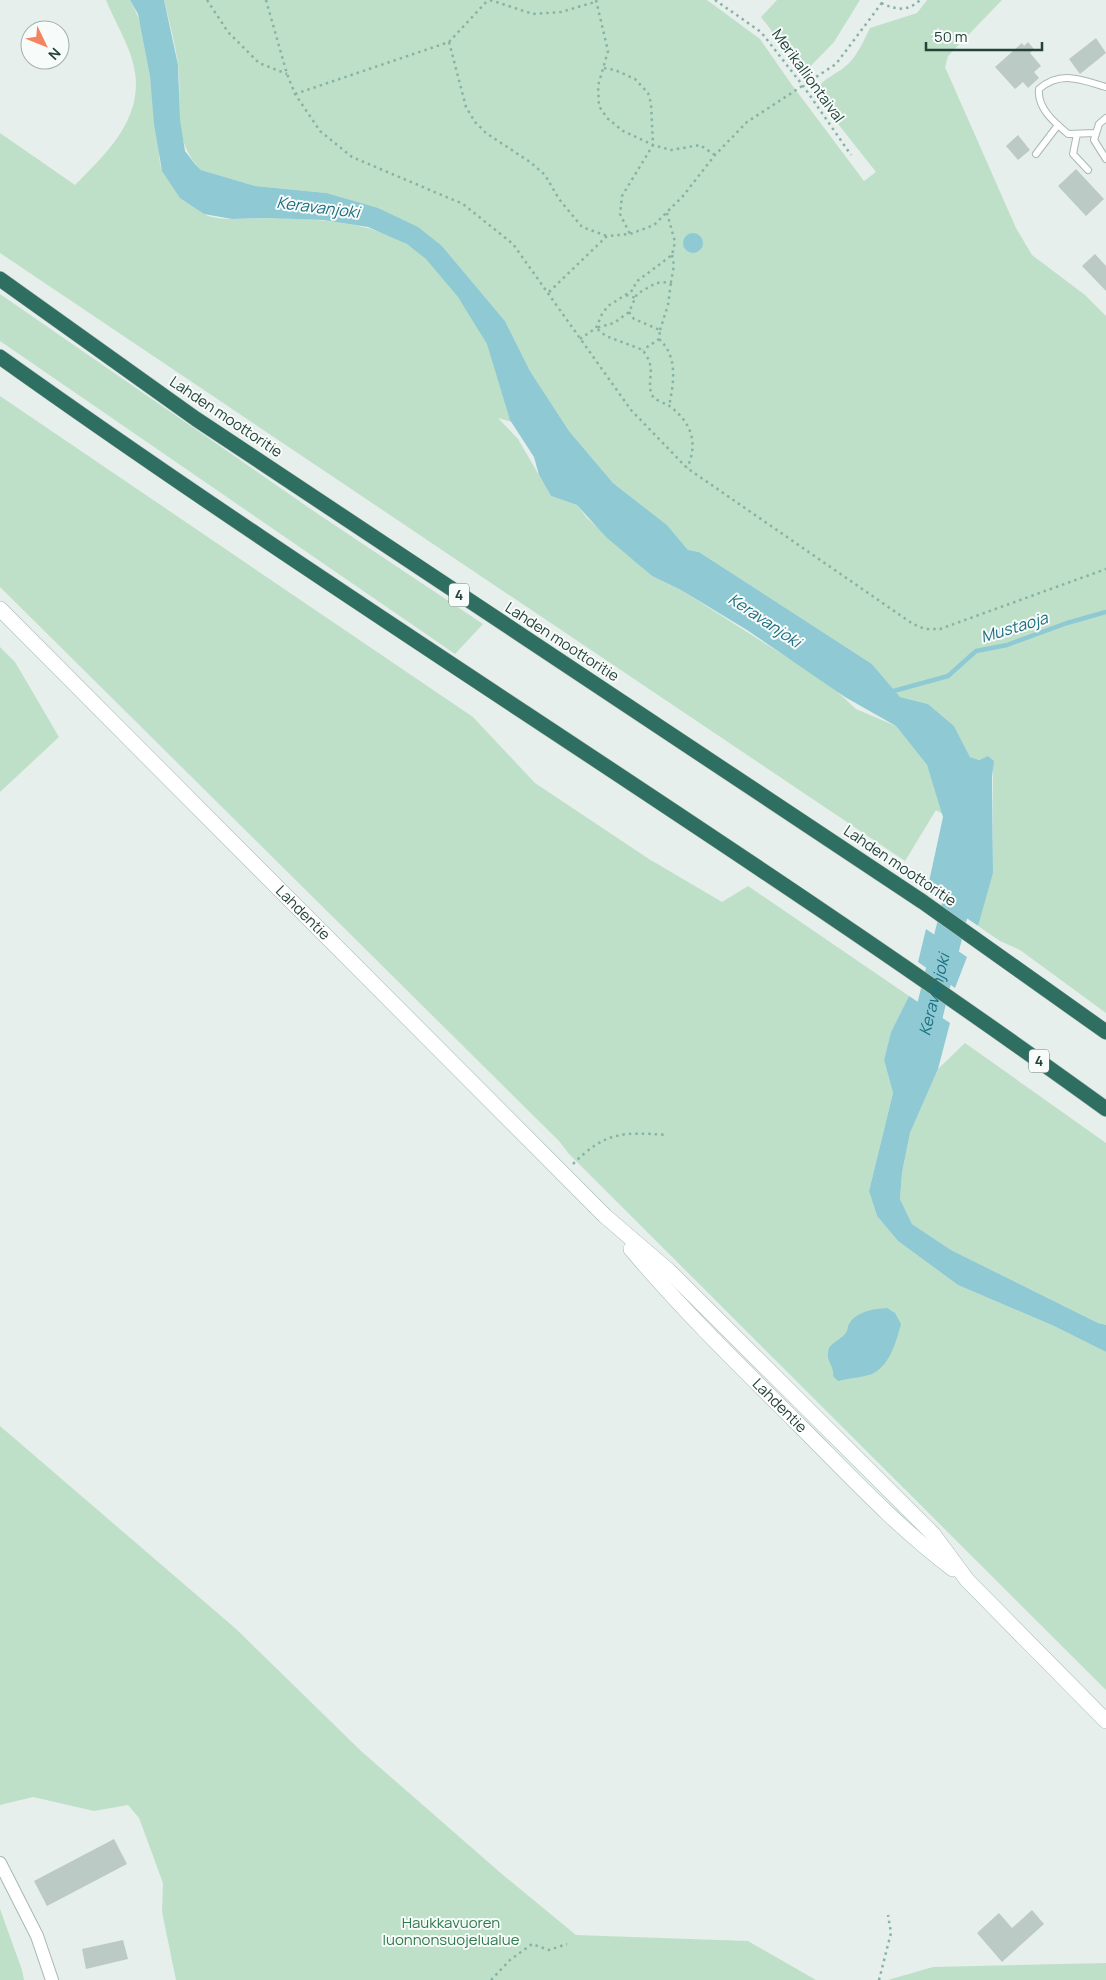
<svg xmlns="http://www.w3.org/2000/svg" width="1106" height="1980" viewBox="0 0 1106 1980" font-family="Manrope,sans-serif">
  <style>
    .green { fill: #bfe0c8 }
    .water { fill: #8ec9d4 }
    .pier { fill: #e6efeb }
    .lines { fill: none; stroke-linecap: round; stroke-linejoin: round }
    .stream { stroke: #8ec9d4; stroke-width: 4.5 }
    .river { stroke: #8ec9d4; stroke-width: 28 }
    .building { fill: #bbcac4 }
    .service-casing { stroke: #a8b8b2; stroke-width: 8 }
    .minor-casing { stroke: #a8b8b2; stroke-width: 14 }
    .secondary-casing { stroke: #a4bbb3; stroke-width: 16 }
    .motorway-casing { stroke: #c2cac8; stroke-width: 16 }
    .path { stroke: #86b3a5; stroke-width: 2.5; stroke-dasharray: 2.5 4; stroke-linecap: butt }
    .service { stroke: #fff; stroke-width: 6 }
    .minor { stroke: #fff; stroke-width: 12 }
    .secondary { stroke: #fff; stroke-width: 15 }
    .motorway { stroke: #2f6f62; stroke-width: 15 }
    .labels { text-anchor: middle; stroke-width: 4; stroke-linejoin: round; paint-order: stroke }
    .shield { fill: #f7fbf9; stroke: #637a73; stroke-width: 1 }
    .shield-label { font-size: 14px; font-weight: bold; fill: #24423a }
    .street-label { font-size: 15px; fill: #24423a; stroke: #f7fbf9 }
    .park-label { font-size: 15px; fill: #2d7a4b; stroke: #f7fbf9 }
    .water-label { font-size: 16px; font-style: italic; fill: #1c6f80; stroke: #f7fbf9 }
  </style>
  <rect width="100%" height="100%" fill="#e6efeb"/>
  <!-- green -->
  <path class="green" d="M 106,0 L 130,0 C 153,40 150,99 158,144 C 159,152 159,162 162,170 C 165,177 196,209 204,214 C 218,223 264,217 282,218 C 324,220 369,222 407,244 C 436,260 472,314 487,343 C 499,367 504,397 512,422 L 498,418 L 518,439 L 551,496 L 577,505 L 587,518 L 652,576 L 681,590 L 829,684 L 856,709 L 896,726 L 927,765 L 943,814 L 936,810 L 905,861 L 0,253 L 0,133 L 75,185 C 107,153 145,117 134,67 C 130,46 114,20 106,0 Z
    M 164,0 L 707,0 L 760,39 L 792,85 L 864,181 L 876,172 L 820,101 L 815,92 C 823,77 839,74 850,62 C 859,52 864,40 870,28 L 917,13 L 927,0 L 1002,0 L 948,56 L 945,67 L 1016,228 L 1032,255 L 1085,295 L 1106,316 L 1106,1013 L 1020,950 L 1000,941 L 975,924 L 993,873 L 993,761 L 988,756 L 979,760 L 970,757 L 954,726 L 928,704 L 900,697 L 872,664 L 699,552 L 688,550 L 667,525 L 613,483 L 569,431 L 530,371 L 505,321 L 442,246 L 326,193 L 255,186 L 201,170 C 170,138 183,104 178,64 C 175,43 169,21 164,0 Z
    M 777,0 L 860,0 L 834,42 L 804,73 L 761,17 Z
    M 0,294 L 318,514 L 483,624 L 455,654 L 0,341 Z
    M 0,396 L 473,717 L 535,783 L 649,859 L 722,902 L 748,886 L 909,996 L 891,1032 L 884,1060 L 893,1093 L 869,1191 L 877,1216 L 898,1241 L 958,1285 L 1054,1326 L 1106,1352 L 1106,1690 L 569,1154 L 559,1141 L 0,587 Z
    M 0,647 L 15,662 L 59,737 L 0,792 Z
    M 965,1043 L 1106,1143 L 1106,1325 L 1098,1323 L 951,1250 L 912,1224 L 900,1199 L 902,1173 L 910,1133 L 938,1069 Z
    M 0,1426 L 235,1628 L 361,1751 L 503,1875 L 576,1935 L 748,1941 L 816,1980 L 176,1980 L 162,1912 L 163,1883 L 139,1818 L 128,1805 L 94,1811 L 33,1797 L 0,1805 Z
    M 0,1909 L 22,1970 L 24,1980 L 0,1980 Z
    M 1106,1963 L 1106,1980 L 888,1980 L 933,1967 Z"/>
  <!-- water -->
  <path class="water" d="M 130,0 L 164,0 L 178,65 L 180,120 L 185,151 L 195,164 L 201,170 L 255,186 L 326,193 L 378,208 L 418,227 L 442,246 L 505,321 L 530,371 L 569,431 L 613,483 L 667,525 L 688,550 L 699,552 L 872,664 L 900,697 L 928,704 L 954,726 L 970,757 L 979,760 L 988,756 L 994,761 L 992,777 L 993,873 L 978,926 L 927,891 L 943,817 L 927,765 L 896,726 L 845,697 L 747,630 L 681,590 L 652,576 L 606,537 L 577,505 L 551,496 L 539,475 L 534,457 L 510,420 L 487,344 L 458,297 L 426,259 L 407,244 L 368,227 L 323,220 L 270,218 L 232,219 L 204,214 L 180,198 L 162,171 L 154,124 L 150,76 L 138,14 Z
    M683 243a10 10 0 1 1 20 0a10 10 0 1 1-20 0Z
    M 926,929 L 967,957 L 955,988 L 918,962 Z
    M 909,996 L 950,1023 L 938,1069 L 910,1133 L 902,1173 L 900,1199 L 912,1224 L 951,1250 L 1098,1323 L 1106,1325 L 1106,1352 L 1054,1326 L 958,1285 L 898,1241 L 877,1216 L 869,1191 L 893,1093 L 884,1060 L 891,1032 Z
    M 887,1308 L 895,1313 L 901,1324 C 896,1342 889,1369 869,1375 C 859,1378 848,1378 838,1381 L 833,1376 C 835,1368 827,1362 828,1354 C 828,1343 838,1342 845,1334 C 848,1331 847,1328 849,1324 C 857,1311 873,1309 887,1308 Z"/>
  <!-- pier -->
  <path class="pier" d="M 925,890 L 975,924 L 980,927 L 977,928 L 926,893 Z"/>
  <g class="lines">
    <!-- stream -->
    <path class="stream" d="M 890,692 L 948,676 L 976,651 L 1007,645 L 1067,623 L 1106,612"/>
    <!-- river -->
    <path class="river" id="s1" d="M 921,1047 L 964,872"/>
  </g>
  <!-- building -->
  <path class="building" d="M 1096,38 L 1106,53 L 1080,74 L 1069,59 Z
    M 1028,42 L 1034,49 L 1030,53 L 1041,66 L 1034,72 L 1039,78 L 1028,88 L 1023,82 L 1015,89 L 995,67 L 1022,43 L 1024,46 Z
    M 1018,135 L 1030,150 L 1018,160 L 1006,146 Z
    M 1076,169 L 1104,199 L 1086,216 L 1058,186 Z
    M 1095,254 L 1106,266 L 1106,291 L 1082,266 Z
    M 114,1839 L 127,1864 L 47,1906 L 34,1881 Z
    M 1032,1910 L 1044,1924 L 1002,1962 L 977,1933 L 999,1913 L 1012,1928 Z
    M 123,1940 L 128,1959 L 86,1969 L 82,1949 Z"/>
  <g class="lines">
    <!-- service casing -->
    <g class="service-casing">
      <path id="service" d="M 1106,118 L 1099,124 L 1094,140 L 1106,159
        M 1095,133 L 1068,134 C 1054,122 1037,108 1039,89 C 1061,70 1081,80 1106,87
        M 1077,134 L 1073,154 L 1088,170
        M 1036,154 L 1058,125"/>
    </g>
    <!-- minor casing -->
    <g class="minor-casing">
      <path id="minor" d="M 0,1863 L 37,1936 L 52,1980"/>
    </g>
    <!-- secondary casing -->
    <g class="secondary-casing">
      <g id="secondary">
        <path id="s2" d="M 0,609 L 605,1216 L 669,1271 L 933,1534 L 967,1580 L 1106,1721"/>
        <path id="s3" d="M 631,1249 C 684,1312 743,1369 801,1427 C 850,1476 897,1527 953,1569"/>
      </g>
    </g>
    <!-- motorway casing -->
    <g class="motorway-casing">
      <path id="motorway" d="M 0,279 L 196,419 L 923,902 L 1106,1032
        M 0,357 C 363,616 745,847 1106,1109"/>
    </g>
    <!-- path -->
    <path class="path" d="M 207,0 L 228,32 L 259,63 L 287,74
      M 266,0 L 287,74 L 295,94 L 320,131 L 352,157 L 463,204 L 513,244 L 631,410 L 687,468 L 913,624 L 925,629 L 940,629 L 1106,569
      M 490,0 L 533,14 L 561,12 L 595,2
      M 596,0 L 608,51 L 598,86 L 599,106 L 607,118 L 623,131 L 653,145 L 671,150 L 700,145 L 715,155
      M 715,0 L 761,32 L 804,87 L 851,155
      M 881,3 C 897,10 907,12 920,0
      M 449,42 L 466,107 L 475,122 L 486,133 L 530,162 L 545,175 L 559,199 L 582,227 L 607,236
      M 604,68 L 615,70 L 635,79 L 648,93 L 651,103 L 653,145 L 622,196 L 620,214 L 630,234
      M 295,94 L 449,42 L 488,0
      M 672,255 L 674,265 L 671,282 L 656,283 L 637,294 L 629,312 L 614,323 L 596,328 L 606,336 L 643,350 C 645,354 649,359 650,364 C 653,375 646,388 654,398 C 658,401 664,403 668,405 C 691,421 699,443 687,468
      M 549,292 L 607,236 L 630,234 L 654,225 L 683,196 L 715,155 L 747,122 L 836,64 L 884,0
      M 626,295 L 636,298
      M 629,312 L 634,319 L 660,330 L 659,339 L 643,350
      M 660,330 L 668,305 L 671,282
      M 580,339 L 596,328 L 602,314 L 608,306 L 633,290 L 636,282 L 672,255 L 675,242 L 667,213
      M 659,339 C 678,356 674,383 669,406
      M 573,1164 C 606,1131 623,1132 667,1135
      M 491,1980 L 510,1960 L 532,1944 L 549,1950 L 567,1944
      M 879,1980 L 891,1933 L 888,1915"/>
    <!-- service -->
    <use href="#service" class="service"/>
    <!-- minor -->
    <use href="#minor" class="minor"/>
    <!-- secondary -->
    <use href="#secondary" class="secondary"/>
    <!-- motorway -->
    <use href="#motorway" class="motorway"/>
  </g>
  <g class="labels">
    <!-- shield labels -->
    <g class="shield">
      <rect x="449" y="583.5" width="20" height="23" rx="4"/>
      <rect x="1029" y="1049.5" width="20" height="23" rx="4"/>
    </g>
    <g class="shield-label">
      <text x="459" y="600">4</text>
      <text x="1039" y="1066">4</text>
    </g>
    <!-- street labels -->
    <g class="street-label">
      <text transform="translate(808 76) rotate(54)" y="5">Merikalliontaival</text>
      <text transform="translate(226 417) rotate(34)" y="5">Lahden moottoritie</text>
      <text transform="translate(562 642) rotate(33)" y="5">Lahden moottoritie</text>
      <text transform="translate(900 866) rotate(34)" y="5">Lahden moottoritie</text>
      <text dy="5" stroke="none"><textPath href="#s2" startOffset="429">Lahdentie</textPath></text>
      <text dy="5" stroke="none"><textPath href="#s3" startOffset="216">Lahdentie</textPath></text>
    </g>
    <!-- park labels -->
    <g class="park-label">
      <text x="451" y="1928">Haukkavuoren<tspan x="451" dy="17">luonnonsuojelualue</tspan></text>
    </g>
    <!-- water labels -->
    <g class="water-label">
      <text transform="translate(318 207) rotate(7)" y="6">Keravanjoki</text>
      <text transform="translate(765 620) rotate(34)" y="6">Keravanjoki</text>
      <text transform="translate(1014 627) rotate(-17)" y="6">Mustaoja</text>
      <text dy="6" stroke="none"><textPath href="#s1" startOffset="54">Keravanjoki</textPath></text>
    </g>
  </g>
  <!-- north arrow -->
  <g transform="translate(45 45) rotate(133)"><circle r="24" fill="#f7fbf9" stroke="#a3b1ad"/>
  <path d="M0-4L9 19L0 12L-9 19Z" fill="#f4845f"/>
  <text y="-8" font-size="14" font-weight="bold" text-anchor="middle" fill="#24423a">N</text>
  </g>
  <!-- scale -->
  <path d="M926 42v8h116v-8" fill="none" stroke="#24423a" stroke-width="2.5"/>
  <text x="934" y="42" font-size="15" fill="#24423a" stroke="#f7fbf9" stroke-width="4" paint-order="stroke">50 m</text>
</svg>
